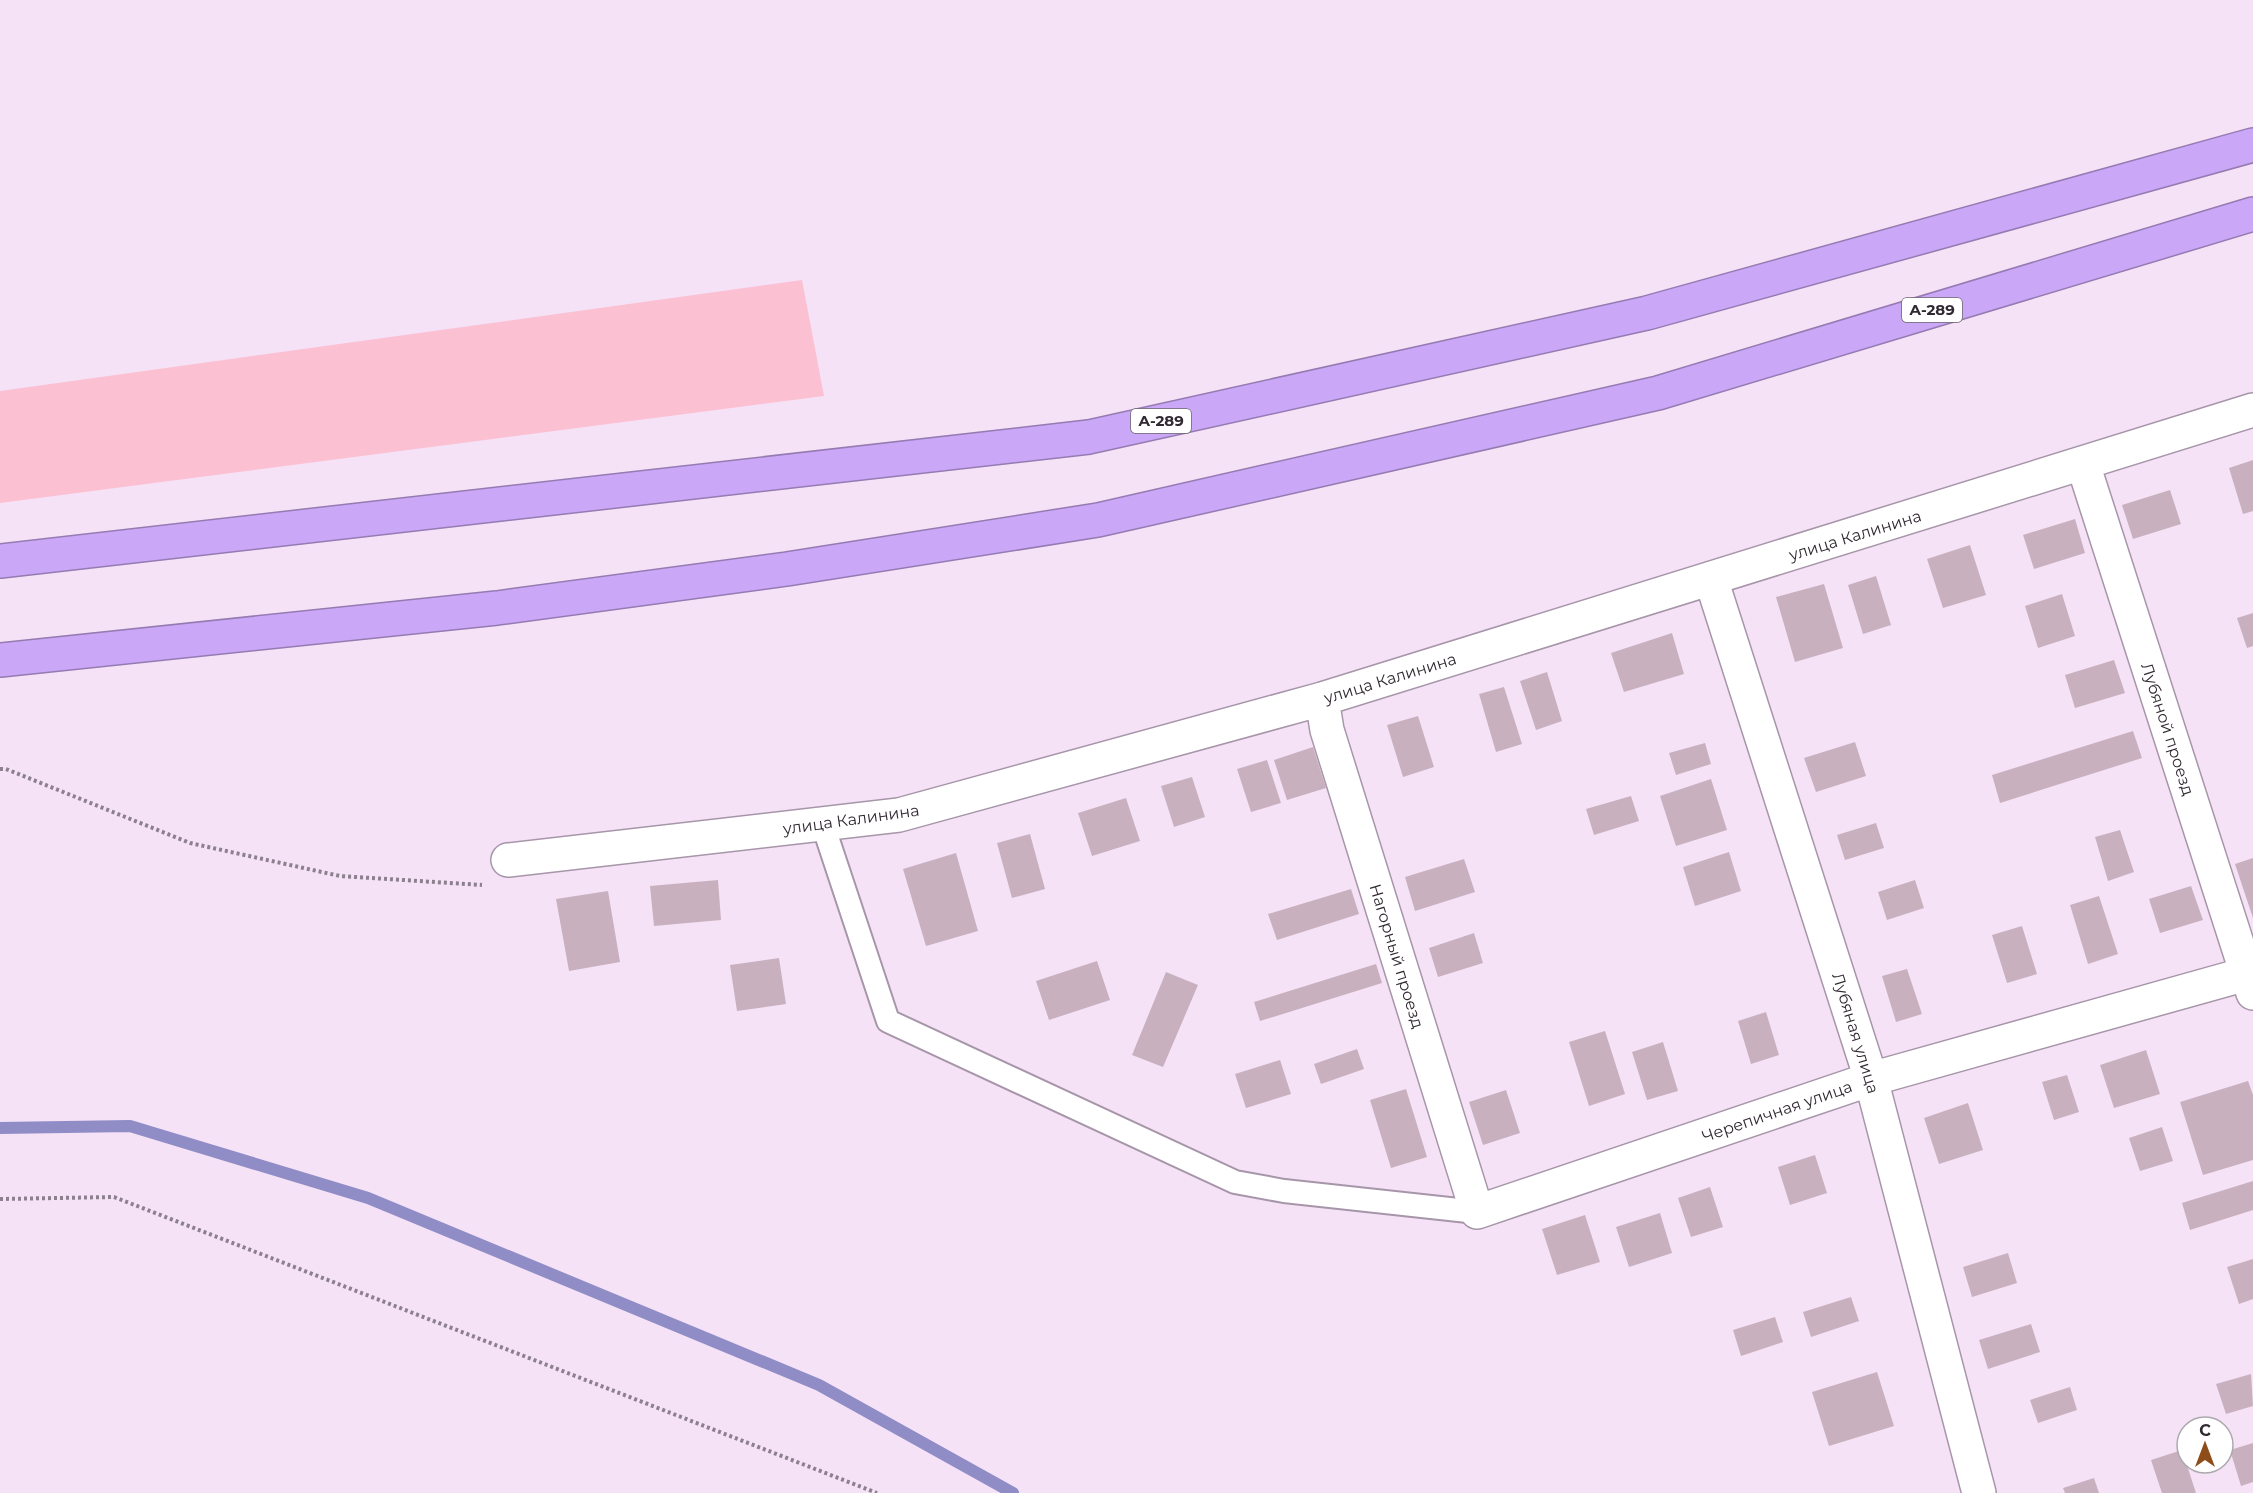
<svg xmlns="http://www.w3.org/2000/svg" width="2253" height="1493" viewBox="0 0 2253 1493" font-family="Montserrat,sans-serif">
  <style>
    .green { fill: #fbc0d2 }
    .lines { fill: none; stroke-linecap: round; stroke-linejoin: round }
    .stream { stroke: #8f8cc6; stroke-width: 12 }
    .building { fill: #c8b0bf }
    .lane-casing { stroke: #a795a9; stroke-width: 26 }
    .street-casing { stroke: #a795a9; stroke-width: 36 }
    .highway-casing { stroke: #957bb2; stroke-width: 36 }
    .path { stroke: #8d808e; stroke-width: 4; stroke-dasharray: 3 3; stroke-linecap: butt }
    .lane { stroke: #fff; stroke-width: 22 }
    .street { stroke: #fff; stroke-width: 33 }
    .highway { stroke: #cba7f7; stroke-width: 33 }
    .labels { text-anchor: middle; stroke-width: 6; stroke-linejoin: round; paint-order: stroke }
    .shield { fill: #fff; stroke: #6e696f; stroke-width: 1.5 }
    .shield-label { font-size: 15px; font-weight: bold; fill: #302931 }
    .street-label { font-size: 16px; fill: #302931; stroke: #fff }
  </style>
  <rect width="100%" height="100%" fill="#f5e2f7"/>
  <!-- green -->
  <path class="green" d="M 802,280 L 824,396 L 0,503 L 0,391 Z"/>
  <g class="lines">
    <!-- stream -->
    <path class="stream" d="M 0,1128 L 130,1126 L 368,1198 L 819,1385 L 1013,1493"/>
  </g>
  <!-- building -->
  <path class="building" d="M 2253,460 L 2253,511 L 2243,514 L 2229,468 Z
    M 2170,490 L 2181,524 L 2133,539 L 2122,505 Z
    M 2075,519 L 2085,553 L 2034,569 L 2023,535 Z
    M 1970,545 L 1986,595 L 1943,608 L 1927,559 Z
    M 1876,576 L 1891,625 L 1863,634 L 1848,585 Z
    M 1824,584 L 1843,648 L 1795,662 L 1776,597 Z
    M 2062,594 L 2075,636 L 2038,648 L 2025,606 Z
    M 2253,613 L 2253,646 L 2247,648 L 2237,618 Z
    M 1672,633 L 1684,674 L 1624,692 L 1611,653 Z
    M 2114,660 L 2125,693 L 2075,708 L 2065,675 Z
    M 1547,672 L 1562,721 L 1536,730 L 1520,681 Z
    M 1504,687 L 1522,744 L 1496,752 L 1479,694 Z
    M 1418,716 L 1434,767 L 1403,777 L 1387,725 Z
    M 2133,731 L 2142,758 L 2000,803 L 1992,775 Z
    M 1855,742 L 1866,776 L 1816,792 L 1804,758 Z
    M 1705,743 L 1711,764 L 1676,775 L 1669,753 Z
    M 1313,747 L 1326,788 L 1287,800 L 1274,760 Z
    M 1267,760 L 1281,803 L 1251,812 L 1237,769 Z
    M 1192,777 L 1205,817 L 1174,827 L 1161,786 Z
    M 1711,779 L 1727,830 L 1676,846 L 1660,796 Z
    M 1631,796 L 1639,821 L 1594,835 L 1586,809 Z
    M 1126,798 L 1140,841 L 1092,856 L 1078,813 Z
    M 1876,823 L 1884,848 L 1845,860 L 1837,835 Z
    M 2120,830 L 2134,872 L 2108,881 L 2095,837 Z
    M 1030,834 L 1045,889 L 1012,898 L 997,843 Z
    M 1729,852 L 1741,891 L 1695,906 L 1683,867 Z
    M 956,853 L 978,931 L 926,946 L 903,869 Z
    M 2253,858 L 2253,918 L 2235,864 Z
    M 1464,859 L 1475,892 L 1415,911 L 1405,877 Z
    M 718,880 L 721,920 L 654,926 L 650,886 Z
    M 1915,880 L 1924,908 L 1887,920 L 1878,892 Z
    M 2191,886 L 2203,920 L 2160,933 L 2149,899 Z
    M 1351,889 L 1359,914 L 1277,940 L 1268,914 Z
    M 608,891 L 620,962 L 569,971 L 556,899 Z
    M 2099,896 L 2118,954 L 2088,964 L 2070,905 Z
    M 2022,926 L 2037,974 L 2007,983 L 1992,935 Z
    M 1474,933 L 1483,963 L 1438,977 L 1429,948 Z
    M 779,958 L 786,1004 L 737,1011 L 730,965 Z
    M 1097,961 L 1110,1000 L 1049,1020 L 1036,981 Z
    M 1376,964 L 1382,983 L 1260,1021 L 1254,1002 Z
    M 1907,969 L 1922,1014 L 1896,1022 L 1882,976 Z
    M 1166,972 L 1198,985 L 1163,1067 L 1132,1055 Z
    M 1766,1012 L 1779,1055 L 1751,1064 L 1738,1021 Z
    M 1605,1031 L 1625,1094 L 1589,1106 L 1569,1042 Z
    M 1663,1042 L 1678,1091 L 1647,1100 L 1632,1052 Z
    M 1357,1049 L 1364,1069 L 1321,1084 L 1314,1064 Z
    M 2146,1050 L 2160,1094 L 2114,1108 L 2100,1065 Z
    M 1280,1060 L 1291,1094 L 1246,1108 L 1235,1074 Z
    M 2067,1075 L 2079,1112 L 2054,1120 L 2042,1082 Z
    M 2248,1081 L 2253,1095 L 2253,1160 L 2203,1175 L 2180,1102 Z
    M 1406,1089 L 1427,1157 L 1391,1168 L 1370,1100 Z
    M 1506,1090 L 1520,1133 L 1483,1145 L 1469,1102 Z
    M 1968,1103 L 1983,1150 L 1939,1164 L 1924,1118 Z
    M 2162,1127 L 2173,1161 L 2140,1171 L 2129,1138 Z
    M 1815,1155 L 1827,1193 L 1790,1205 L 1778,1167 Z
    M 2253,1181 L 2253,1210 L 2190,1230 L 2182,1203 Z
    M 1710,1187 L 1723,1227 L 1691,1237 L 1678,1198 Z
    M 1660,1213 L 1672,1253 L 1629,1267 L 1616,1227 Z
    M 1585,1215 L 1600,1262 L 1557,1275 L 1542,1229 Z
    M 2008,1253 L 2017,1283 L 1972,1297 L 1963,1267 Z
    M 2253,1259 L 2253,1299 L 2239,1304 L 2227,1267 Z
    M 1851,1297 L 1859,1321 L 1811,1337 L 1803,1312 Z
    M 1775,1317 L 1783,1342 L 1741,1356 L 1733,1330 Z
    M 2031,1324 L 2040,1352 L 1988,1369 L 1979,1340 Z
    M 1877,1372 L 1894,1426 L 1829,1446 L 1812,1392 Z
    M 2251,1374 L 2253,1406 L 2226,1414 L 2216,1384 Z
    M 2070,1387 L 2077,1410 L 2038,1423 L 2030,1400 Z
    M 2253,1443 L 2253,1482 L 2241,1486 L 2230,1450 Z
    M 2182,1450 L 2196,1493 L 2162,1493 L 2151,1460 Z
    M 2094,1478 L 2099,1493 L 2065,1493 L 2063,1488 Z"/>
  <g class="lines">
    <!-- lane casing -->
    <g class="lane-casing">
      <path id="lane" d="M 823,825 L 888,1021 L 1235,1182 L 1284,1191 L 1477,1212"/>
    </g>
    <!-- street casing -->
    <g class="street-casing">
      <path id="street" d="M 2083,464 L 2253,993
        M 1711,579 L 1871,1079 L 1979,1493
        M 1322,699 L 1327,730 L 1477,1212 L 1871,1079 L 2253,972
        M 508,860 L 899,815 L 1322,699 L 2253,410"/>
    </g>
    <!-- highway casing -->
    <g class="highway-casing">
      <path id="highway" d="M 0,561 L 1089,437 L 1647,313 L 2253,145
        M 0,660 L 497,608 L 787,569 L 1098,520 L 1658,393 L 2253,214"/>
    </g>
    <!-- path -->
    <path class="path" d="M 0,769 L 6,769 L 190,843 L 340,876 L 482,885
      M 0,1199 L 114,1197 L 877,1493"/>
    <!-- lane -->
    <use href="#lane" class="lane"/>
    <!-- street -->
    <use href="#street" class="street"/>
    <!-- highway -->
    <use href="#highway" class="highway"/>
  </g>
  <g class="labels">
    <!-- shield labels -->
    <g class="shield">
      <rect x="1902" y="298" width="60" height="24" rx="4.5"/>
      <rect x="1131" y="409" width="60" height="24" rx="4.5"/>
    </g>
    <g class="shield-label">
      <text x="1932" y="315">А-289</text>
      <text x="1161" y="426">А-289</text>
    </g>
    <!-- street labels -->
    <g class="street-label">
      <text transform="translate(1855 535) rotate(-17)" y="6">улица Калинина</text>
      <text transform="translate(1390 678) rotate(-17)" y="6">улица Калинина</text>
      <text transform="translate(2168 729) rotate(72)" y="6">Лубяной проезд</text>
      <text transform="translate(851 819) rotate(-8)" y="6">улица Калинина</text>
      <text transform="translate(1397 956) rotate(73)" y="6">Нагорный проезд</text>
      <text transform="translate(1856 1033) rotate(73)" y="6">Лубяная улица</text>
      <text transform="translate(1777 1111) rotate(-19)" y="6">Черепичная улица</text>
    </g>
  </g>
  <!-- north arrow -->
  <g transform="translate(2205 1445)"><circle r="28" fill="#ffffff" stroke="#aca9ad" stroke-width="1.5"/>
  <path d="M0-4.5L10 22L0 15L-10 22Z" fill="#8e4c19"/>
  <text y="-9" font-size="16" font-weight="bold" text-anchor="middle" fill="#302931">С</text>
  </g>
</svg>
